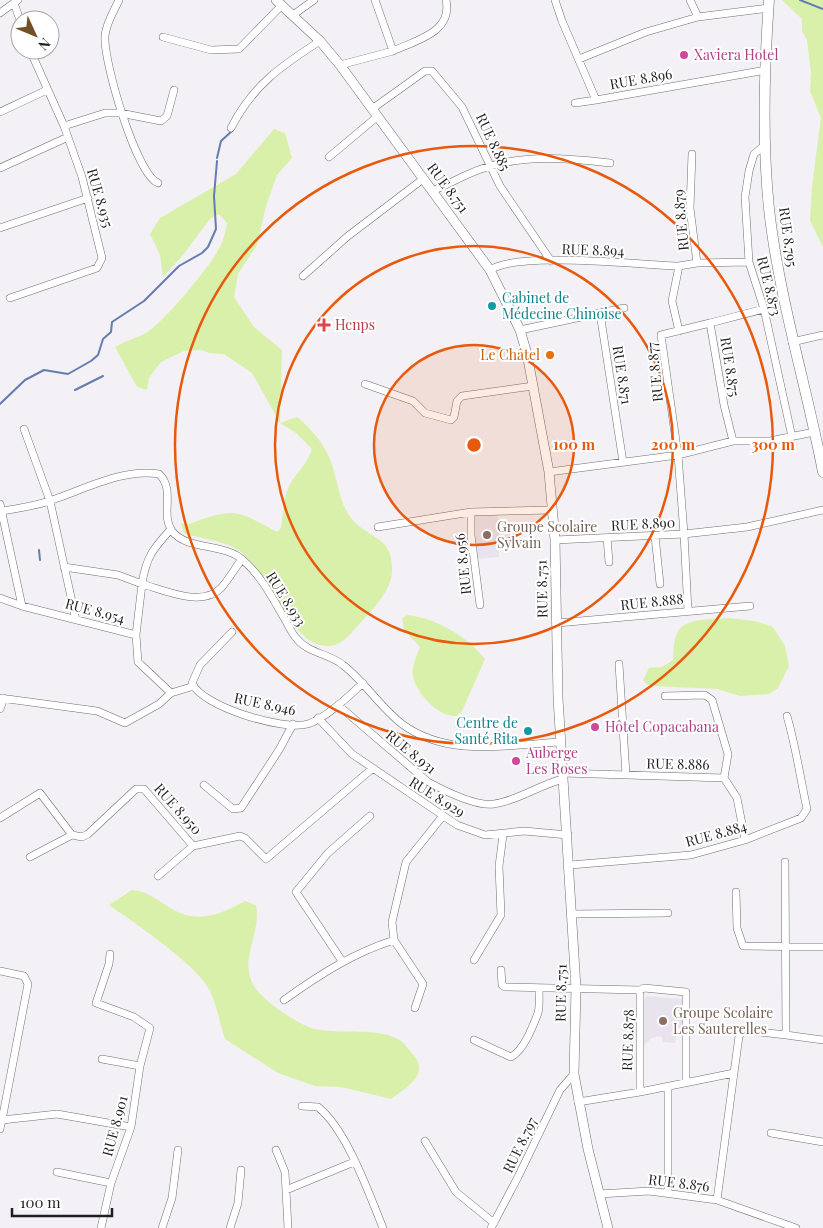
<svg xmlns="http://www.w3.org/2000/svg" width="823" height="1228" viewBox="0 0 823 1228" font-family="'Playfair Display',serif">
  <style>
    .built { fill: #e9e3ee }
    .green { fill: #d9f0ab }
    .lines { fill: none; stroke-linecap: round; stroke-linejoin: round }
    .stream { stroke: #647caf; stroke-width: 2 }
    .minor-casing { stroke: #706e71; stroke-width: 8 }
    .major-casing { stroke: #706e71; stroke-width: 10 }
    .highway-casing { stroke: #706e71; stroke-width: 11 }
    .minor { stroke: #fff; stroke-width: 7 }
    .major { stroke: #fff; stroke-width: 9 }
    .highway { stroke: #fff; stroke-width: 10 }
    .ring { fill: none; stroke: #e8590c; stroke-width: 2.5 }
    .hotel-dot { fill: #d1479c; stroke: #fff; stroke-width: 2 }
    .culture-dot { fill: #0f9aa8; stroke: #fff; stroke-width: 2 }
    .health-dot { fill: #e0444e; stroke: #fff; stroke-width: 2 }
    .food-dot { fill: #e8710a; stroke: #fff; stroke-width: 2 }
    .education-dot { fill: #8d6e63; stroke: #fff; stroke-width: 2 }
    .labels { text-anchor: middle; stroke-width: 4; stroke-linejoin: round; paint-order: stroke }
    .hotel-label { font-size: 14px; fill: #b23c85; stroke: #fff; text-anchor: start }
    .street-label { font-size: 14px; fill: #1f1f20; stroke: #fff }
    .culture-label { font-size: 14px; fill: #0d838f; stroke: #fff; text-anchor: start }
    .health-label { font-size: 14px; fill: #be3a42; stroke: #fff; text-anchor: start }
    .food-label { font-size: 14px; fill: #c56008; stroke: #fff; text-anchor: end }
    .education-label { font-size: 14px; fill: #785e54; stroke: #fff; text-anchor: start }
    .centre { fill: #e8590c; stroke: #fff; stroke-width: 2.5 }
    .ring-label { font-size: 15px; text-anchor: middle; font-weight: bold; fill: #e8590c; stroke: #fff; stroke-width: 4; stroke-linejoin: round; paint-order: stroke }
  </style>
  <rect width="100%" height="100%" fill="#f3f1f5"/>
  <!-- built -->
  <path class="built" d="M 498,512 L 499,557 L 476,559 L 475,516 Z
    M 646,996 L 681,999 L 685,1004 L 684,1028 L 678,1028 L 675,1043 L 662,1042 L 662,1037 L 659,1036 L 652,1038 L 643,1046 L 643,1004 Z"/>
  <!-- green -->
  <path class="green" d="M 782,0 L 823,0 L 823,247 L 810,221 L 812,186 L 821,118 L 810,91 L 811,72 L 807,40 L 802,31 L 802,19 Z
    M 274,129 L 285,133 L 292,158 L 277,175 L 266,206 L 257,245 L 238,274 L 234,297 L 254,327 L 282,350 L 280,423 L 297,417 C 311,428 327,447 332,465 C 338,481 339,501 349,515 C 365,540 394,533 392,572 C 391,591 373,609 361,622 C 351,633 341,648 325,646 C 287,642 270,567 235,548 C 220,540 200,539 184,533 L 181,523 L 186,525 C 234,508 233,508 277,532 L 281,528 C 283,515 283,499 289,486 C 296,473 308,463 312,449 L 296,433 L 280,423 L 252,373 L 224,354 L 209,353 L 202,350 L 184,351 L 161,362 L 149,378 L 147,390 L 137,387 L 115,347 C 125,341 137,338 146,333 C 163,323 207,270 217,252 C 223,243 225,234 227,223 L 219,214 L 210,219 L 183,255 L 163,277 L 160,255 L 150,234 L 160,218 L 236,174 Z
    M 408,615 C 437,619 467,636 485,659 L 462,711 L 457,716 C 438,717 418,695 413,677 C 411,666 417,656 420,647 L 404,630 L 402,618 Z
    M 729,618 L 755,621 L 773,627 L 785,646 L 789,666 L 778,688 L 769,694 L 740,696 L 717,689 L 653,686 L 647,684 L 643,680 L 649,668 L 662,667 L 673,660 C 674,652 673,643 676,636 C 682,616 713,620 729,618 Z
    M 132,890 C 146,891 155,898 167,906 C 196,925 217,916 245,901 L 256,905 C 262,933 238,959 254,986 C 263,1001 298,1025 315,1029 C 341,1035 380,1026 401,1041 C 406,1045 410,1051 414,1056 C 430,1074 405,1089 391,1099 L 341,1087 L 315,1086 L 278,1073 L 225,1039 C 220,1024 217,1006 210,991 C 199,966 133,922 109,905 Z"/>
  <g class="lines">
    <!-- stream -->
    <path class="stream" d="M 800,0 L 823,9
      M 217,158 L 221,141 L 233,130
      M 75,390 L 103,376
      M 0,404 L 25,380 L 44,370 L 68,374 L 91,361 L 98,355 L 103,339 L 111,332 L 112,322 L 144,301 L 179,266 L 202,253 L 208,247 L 216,229 L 214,196 L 217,161
      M 39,550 L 40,560"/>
    <!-- minor casing -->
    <g class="minor-casing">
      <path id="minor" d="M 119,0 C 114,11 106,23 105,36 C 103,60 136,174 158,183
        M 555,0 L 562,21 L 596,100 L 766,70
        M 690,0 L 698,17
        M 14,3 L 20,20
        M 0,13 L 18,0
        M 293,15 L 314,0
        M 163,37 L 211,50 L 239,49 L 282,5
        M 393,51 C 417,40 453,32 446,0
        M 579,59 L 646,32 L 698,17 L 769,8
        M 340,65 L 393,51 L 375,0
        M 575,103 L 596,100
        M 372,109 L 425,71 L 432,71 L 462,107 L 500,186 L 551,261
        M 0,112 L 47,90
        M 64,126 L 105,113 L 120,113 L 161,121 L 167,116 L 174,90
        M 231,128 C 253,85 281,66 320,41
        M 765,145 L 754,154 L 749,171 L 745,197 L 749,262 L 764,309 L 792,437
        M 692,154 L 690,208 L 697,263 L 749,262
        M 329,157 L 378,116
        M 0,168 L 68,137
        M 432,191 C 449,184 464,175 481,169 C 522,154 568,158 610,163
        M 0,228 L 88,198
        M 679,266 L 672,301 L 679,331
        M 490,270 C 517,251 640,265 679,266 L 697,263
        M 303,276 L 348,236 L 423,179
        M 10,298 L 97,268 L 102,258 L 82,177 L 64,126 L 30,50
        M 600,313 L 624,308
        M 520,330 L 600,313 L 623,462
        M 792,342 L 823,335
        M 365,384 L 413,401 L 425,413 L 451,420 L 454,417 L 457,401 L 462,396 L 533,386
        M 24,429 L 50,501 L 76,620
        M 733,441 L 724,405 L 710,323 L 764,309
        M 549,472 L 678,455 L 733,441 L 770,441 L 814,432
        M 0,504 L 22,606
        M 3,511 C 19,508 36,506 52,500 C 85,489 124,468 159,474 C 176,490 160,514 172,531 C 187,551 224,542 244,561 C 261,576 272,597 283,616 C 288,624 291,633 297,639 C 308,653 330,654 343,665 C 365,682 380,707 402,724 C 448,758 507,745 560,742
        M 378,527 L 471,512
        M 655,536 L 660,584
        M 607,538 L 609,562
        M 555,540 L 684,534 L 678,455 L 661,335 L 710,323
        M 64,567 L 118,575 L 142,584 C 146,557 153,549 171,529
        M 0,598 L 22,606 L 136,635 L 142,584 C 164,590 202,608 221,588 C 229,579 235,568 242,559
        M 480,605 L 471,535 L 471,512 L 552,510
        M 688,611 L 684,534 L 747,527 L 823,510
        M 557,623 L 750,606
        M 232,632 L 200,665 L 192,683 C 202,707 284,731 308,724 C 326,718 349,696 363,683
        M 136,635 L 138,662 L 171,693
        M 619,664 L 626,775
        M 0,698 L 97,711 L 125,723 L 159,704 L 171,693 L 194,686
        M 338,705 L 428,782 C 443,790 476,807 494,804 C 517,801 539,785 563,779
        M 0,709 L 4,698
        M 318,718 L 352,754 L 457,825 L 485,835 L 524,831 L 568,835
        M 563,773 L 724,778 L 728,754 L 712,700 L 705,695 L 665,696
        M 724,778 L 737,798 L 745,840
        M 204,785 L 233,809 L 241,808 L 279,750 L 293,724
        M 0,818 L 40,793 L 72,835 L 82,837 L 88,834 L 136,789 L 144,789 L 193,846 L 240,836 L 245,838 L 266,859 L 373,768
        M 30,857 L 72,835
        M 785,862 L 786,1035 L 823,1040
        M 570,865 L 691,855 L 745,840 L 801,818 L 807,809 C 800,777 796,747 787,716
        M 158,876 L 193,846
        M 736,892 L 737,928 L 743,946 L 823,947
        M 573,914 L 668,913
        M 110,954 L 109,964 L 96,1003 L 134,1017 L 150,1028 L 140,1066
        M 474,960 L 501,915 L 499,866 L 503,835
        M 342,961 L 296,892 L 328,853 L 370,816
        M 501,970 L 502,985 L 505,987 L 640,990 L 640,1092 L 578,1102
        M 0,971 L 24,976 L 28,984 L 2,1120
        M 640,990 L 644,988 L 686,992 L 686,1082
        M 284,1000 C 319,975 353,953 394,940
        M 415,1008 L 423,984 L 394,940 L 392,922 L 406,862 L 442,817
        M 474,1040 L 511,1057 C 524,1050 533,1026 538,1013 C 540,1006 539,996 539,989
        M 640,1092 L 734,1073 L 739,1036 L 743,1030 L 786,1035
        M 302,1106 L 318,1107 C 347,1130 369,1194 383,1228
        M 0,1129 L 2,1120 L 57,1114 L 131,1127
        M 771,1133 L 823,1142
        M 425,1141 L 456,1192 L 494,1223
        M 276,1150 L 285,1172 L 288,1228
        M 57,1172 L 111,1183
        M 286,1190 L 354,1162
        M 668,1192 L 668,1087
        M 599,1194 L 649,1191 L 717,1200 L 734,1073
        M 717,1200 L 796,1228
        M 101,1228 L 111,1183 L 131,1127 L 140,1066 L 102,1059
        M 162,1228 L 172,1198 L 178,1150
        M 230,1228 L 238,1203 L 241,1170
        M 491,1228 L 518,1177 L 560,1090 L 574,1074"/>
    </g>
    <!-- major casing -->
    <g class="major-casing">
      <path id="major" d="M 276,0 L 320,41 L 340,65 L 490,270 L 520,330 L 527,354 L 549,472 L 555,540 L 558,698 L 576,988 L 574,1074 L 588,1149 L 608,1228"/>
    </g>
    <!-- highway casing -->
    <g class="highway-casing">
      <path id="highway" d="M 769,0 C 764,69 762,140 769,209 C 779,298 806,384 823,472"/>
    </g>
    <!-- minor -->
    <use href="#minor" class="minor"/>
    <!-- major -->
    <use href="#major" class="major"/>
    <!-- highway -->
    <use href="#highway" class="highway"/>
  </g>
  <!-- distance rings -->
  <circle cx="474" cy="445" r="100" fill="#e8590c" fill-opacity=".12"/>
  <g class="ring">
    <circle cx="474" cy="445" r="100"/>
    <circle cx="474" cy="445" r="199"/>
    <circle cx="474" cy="445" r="299"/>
  </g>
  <!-- markers -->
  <g class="hotel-dot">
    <circle cx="684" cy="55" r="5"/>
    <circle cx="595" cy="727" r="5"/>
    <circle cx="516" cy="761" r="5"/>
  </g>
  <g class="culture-dot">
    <circle cx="492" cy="306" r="5"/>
    <circle cx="528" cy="731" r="5"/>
  </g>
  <path class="health-dot" d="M321.5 317.5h5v5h5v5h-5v5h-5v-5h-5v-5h5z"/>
  <circle class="food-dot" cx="550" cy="355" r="5"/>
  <g class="education-dot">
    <circle cx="487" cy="535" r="5"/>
    <circle cx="663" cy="1021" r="5"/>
  </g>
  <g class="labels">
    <!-- hotel labels -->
    <g class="hotel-label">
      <text x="694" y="60">Xaviera Hotel</text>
      <text x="605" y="732">Hôtel Copacabana</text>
      <text x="526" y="758">Auberge<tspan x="526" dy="16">Les Roses</tspan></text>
    </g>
    <!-- street labels -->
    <g class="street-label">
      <text transform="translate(641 79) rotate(-10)" y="5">RUE 8.896</text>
      <text transform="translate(493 142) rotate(65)" y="5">RUE 8.885</text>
      <text transform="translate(448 188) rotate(53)" y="5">RUE 8.751</text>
      <text transform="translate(100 198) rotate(74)" y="5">RUE 8.935</text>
      <text transform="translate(681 220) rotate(-95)" y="5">RUE 8.879</text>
      <text transform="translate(788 237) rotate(82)" y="5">RUE 8.795</text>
      <text transform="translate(593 250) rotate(2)" y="5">RUE 8.894</text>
      <text transform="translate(769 286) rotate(76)" y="5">RUE 8.873</text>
      <text transform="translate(730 367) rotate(81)" y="5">RUE 8.875</text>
      <text transform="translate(655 372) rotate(-96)" y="5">RUE 8.877</text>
      <text transform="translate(622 375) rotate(81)" y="5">RUE 8.871</text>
      <text transform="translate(643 524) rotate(-3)" y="5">RUE 8.890</text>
      <text transform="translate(463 564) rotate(-96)" y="5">RUE 8.956</text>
      <text transform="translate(542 589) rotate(-91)" y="5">RUE 8.751</text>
      <text transform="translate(286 599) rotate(58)" y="5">RUE 8.933</text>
      <text transform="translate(652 602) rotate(-6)" y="5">RUE 8.888</text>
      <text transform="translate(95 611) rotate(15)" y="5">RUE 8.954</text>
      <text transform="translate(265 704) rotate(12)" y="5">RUE 8.946</text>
      <text transform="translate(411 752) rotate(39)" y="5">RUE 8.931</text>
      <text transform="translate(678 764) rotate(1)" y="5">RUE 8.886</text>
      <text transform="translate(437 797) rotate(32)" y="5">RUE 8.929</text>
      <text transform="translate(178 809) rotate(48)" y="5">RUE 8.950</text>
      <text transform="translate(716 834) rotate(-15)" y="5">RUE 8.884</text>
      <text transform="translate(561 993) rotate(-89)" y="5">RUE 8.751</text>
      <text transform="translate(628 1040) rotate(-88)" y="5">RUE 8.878</text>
      <text transform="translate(115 1126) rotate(-75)" y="5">RUE 8.901</text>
      <text transform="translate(520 1145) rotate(-64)" y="5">RUE 8.797</text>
      <text transform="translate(679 1183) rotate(7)" y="5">RUE 8.876</text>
    </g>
    <!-- culture labels -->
    <g class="culture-label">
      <text x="502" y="303">Cabinet de<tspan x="502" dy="16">Médecine Chinoise</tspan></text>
      <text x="518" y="728" text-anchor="end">Centre de<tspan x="518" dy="16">Santé Rita</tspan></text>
    </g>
    <!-- health labels -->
    <g class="health-label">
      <text x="335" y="330">Hcnps</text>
    </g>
    <!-- food labels -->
    <g class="food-label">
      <text x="540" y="360">Le Châtel</text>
    </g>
    <!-- education labels -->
    <g class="education-label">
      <text x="497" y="532">Groupe Scolaire<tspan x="497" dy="16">Sylvain</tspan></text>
      <text x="673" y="1018">Groupe Scolaire<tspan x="673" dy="16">Les Sauterelles</tspan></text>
    </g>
  </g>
  <circle cx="474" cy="445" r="8" class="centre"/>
  <g class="ring-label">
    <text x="574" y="450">100 m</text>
    <text x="673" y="450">200 m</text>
    <text x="773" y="450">300 m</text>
  </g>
  <!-- north arrow -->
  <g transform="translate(35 35) rotate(134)"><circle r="24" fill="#ffffff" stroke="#a5a5a6"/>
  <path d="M0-4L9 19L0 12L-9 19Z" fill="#705026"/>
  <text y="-8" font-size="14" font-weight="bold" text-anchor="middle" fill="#1f1f20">N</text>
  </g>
  <!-- scale -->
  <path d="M12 1208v8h100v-8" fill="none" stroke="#1f1f20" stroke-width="2.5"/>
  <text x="20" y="1208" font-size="15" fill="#1f1f20" stroke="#ffffff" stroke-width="4" paint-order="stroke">100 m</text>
</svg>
